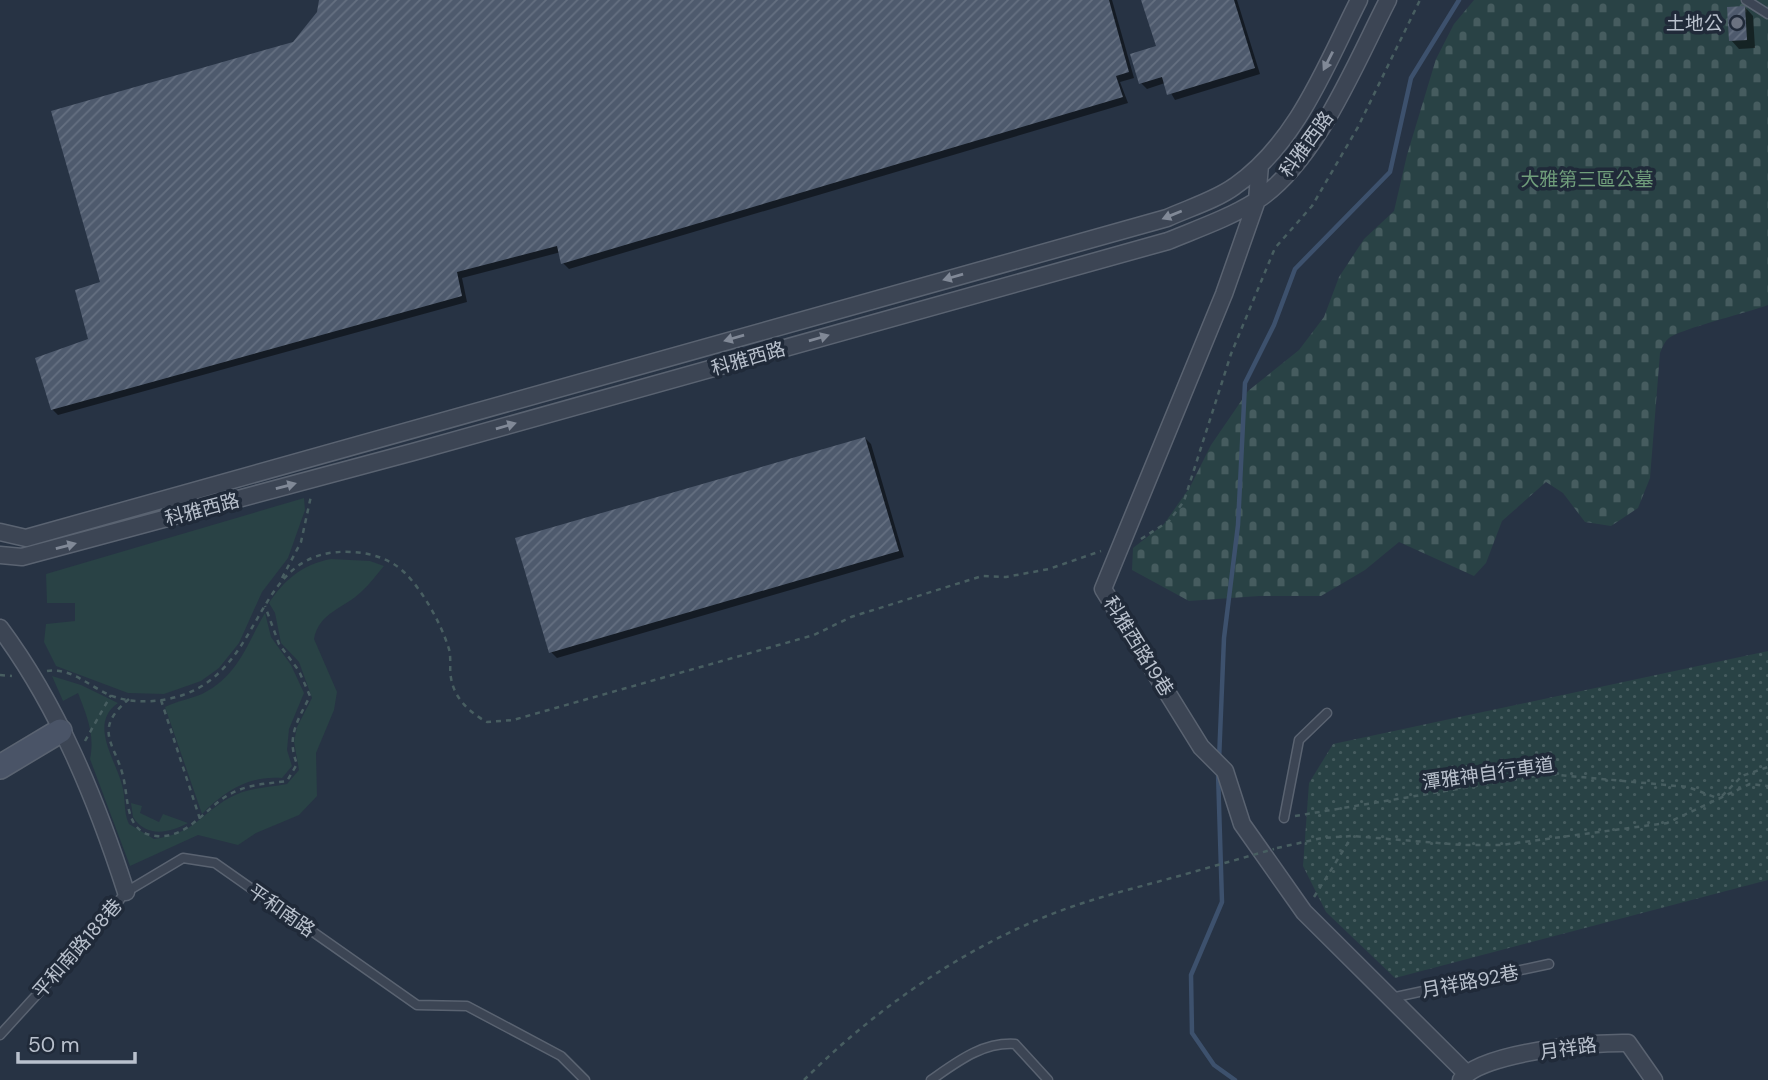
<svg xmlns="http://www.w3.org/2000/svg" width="1768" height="1080" viewBox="0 0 1768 1080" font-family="'DM Sans','Noto Sans TC',sans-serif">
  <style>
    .grass { fill: #294245 }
    .cemetery { fill: url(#cemetery-stones) }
    .park { fill: url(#park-dots) }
    .shadow { fill: #0007 }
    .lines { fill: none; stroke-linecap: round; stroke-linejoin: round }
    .stream { stroke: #3d516d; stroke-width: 4.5 }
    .building { fill: url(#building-hatch) }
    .lane-casing { stroke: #5a6371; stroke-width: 11 }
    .street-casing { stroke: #5a6371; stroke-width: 19 }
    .secondary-casing { stroke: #5a6371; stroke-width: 26 }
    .path { stroke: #485e61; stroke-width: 2.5; stroke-dasharray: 5 5; stroke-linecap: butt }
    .lane { stroke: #3c4554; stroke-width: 8 }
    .street { stroke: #3c4554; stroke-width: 16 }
    .secondary { stroke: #4a5467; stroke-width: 23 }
    .path-bridge { stroke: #485e61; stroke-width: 2.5; stroke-dasharray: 5 5; stroke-linecap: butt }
    .oneway { fill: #818997 }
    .worship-dot { fill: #6b7280; stroke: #202a39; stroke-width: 2.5 }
    .labels { text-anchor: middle; stroke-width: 7; stroke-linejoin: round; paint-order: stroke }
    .poi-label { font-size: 19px; fill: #b9c1cd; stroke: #202a39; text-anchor: end }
    .street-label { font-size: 19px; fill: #b9c1cd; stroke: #202a39 }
    .park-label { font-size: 19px; fill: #709e7b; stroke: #202a39 }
  </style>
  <defs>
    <pattern id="cemetery-stones" width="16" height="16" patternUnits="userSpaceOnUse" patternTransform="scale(1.75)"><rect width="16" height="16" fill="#294245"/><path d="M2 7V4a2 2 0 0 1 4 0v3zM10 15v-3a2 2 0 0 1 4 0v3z" fill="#465c5f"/></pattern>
    <pattern id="park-dots" width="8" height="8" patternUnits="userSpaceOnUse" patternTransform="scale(1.75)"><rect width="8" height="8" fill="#294245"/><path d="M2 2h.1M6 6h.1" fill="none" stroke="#465c5f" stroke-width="1.8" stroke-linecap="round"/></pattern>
    <pattern id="building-hatch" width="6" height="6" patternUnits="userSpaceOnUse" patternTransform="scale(1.75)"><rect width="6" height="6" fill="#4e5a6d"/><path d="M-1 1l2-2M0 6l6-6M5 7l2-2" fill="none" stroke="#657081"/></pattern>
  </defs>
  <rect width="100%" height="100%" fill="#273344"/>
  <!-- grass -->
  <path class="grass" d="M 304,498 L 305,510 L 288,558 L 262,592 L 239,643 L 219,668 L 201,681 L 164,694 L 128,693 L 56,666 L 44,642 L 46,624 L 75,621 L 75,603 L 47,603 L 46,574 Z
    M 331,559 L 370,561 L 384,566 C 377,574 370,584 361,592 C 345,608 319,612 314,639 L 337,692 L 334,710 L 316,753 L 317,796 L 299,815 L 256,833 L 238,845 L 198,835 L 130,866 L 90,759 C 95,735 87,716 78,693 L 63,701 L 52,676 L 81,685 L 118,703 C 88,724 116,760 122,785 C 126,798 123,812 129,824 L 154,839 C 195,833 198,816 229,798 C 248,787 267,788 287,784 L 299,770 L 294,742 L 297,727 L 312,698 L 299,662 L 281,643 L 275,613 L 269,603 C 284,580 303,564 331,559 Z
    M 265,613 L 271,637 L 291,665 L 304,693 L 289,729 L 287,750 L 292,766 L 282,778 C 249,775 224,792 202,814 L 165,707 C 177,701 190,699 202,694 C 239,675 246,645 265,613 Z
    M 131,803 L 142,806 L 140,813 L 159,822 L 163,814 L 188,823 C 169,833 146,838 133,817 Z"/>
  <!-- cemetery -->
  <path class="cemetery" d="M 1474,0 L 1768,0 L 1768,305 C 1750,312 1676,330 1668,339 C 1664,342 1662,349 1660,353 L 1650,478 L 1638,508 L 1611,526 L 1585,522 L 1563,493 L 1546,482 L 1502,521 L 1486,563 L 1474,576 L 1399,542 L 1365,570 L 1321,596 L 1259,596 L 1189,601 L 1132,570 L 1133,548 L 1164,524 L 1190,487 L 1211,445 L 1248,391 L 1299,350 L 1324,317 L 1339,277 L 1364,239 L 1394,211 L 1407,155 L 1436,59 L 1454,24 Z"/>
  <!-- park -->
  <path class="park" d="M 1768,651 L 1768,880 L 1395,978 L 1326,912 L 1303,866 L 1309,783 L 1333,744 Z"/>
  <!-- shadow -->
  <path class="shadow" d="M 321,0 L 1112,0 L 1134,78 L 1120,82 L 1128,103 L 569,269 L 563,263 L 561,252 L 462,278 L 467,302 L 58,415 L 52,409 L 91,340 L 102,283 L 319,13 Z
    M 1143,0 L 1237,0 L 1260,74 L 1175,100 L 1165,83 L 1147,89 L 1141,83 L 1158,47 Z
    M 1745,7 L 1753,16 L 1755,48 L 1739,49 L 1731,40 Z
    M 865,438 L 871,444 L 904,557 L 557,658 L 551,652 Z"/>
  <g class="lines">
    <!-- stream -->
    <path class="stream" d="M 1219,760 L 1224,638 L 1238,525 L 1245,383 L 1274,325 L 1295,269 L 1390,172 L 1411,78 L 1459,0
      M 1218,772 L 1222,902 L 1191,975 L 1192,1033 L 1214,1065 L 1235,1080"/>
  </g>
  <!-- building -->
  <path class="building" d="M 319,0 L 1109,0 L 1129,72 L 1116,76 L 1123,97 L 561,264 L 557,246 L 457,272 L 462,296 L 51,410 L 35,358 L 88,339 L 75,290 L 100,282 L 51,111 L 293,42 L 317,12 Z
    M 1141,0 L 1234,0 L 1255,68 L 1167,95 L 1162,77 L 1139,84 L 1130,54 L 1156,46 Z
    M 1745,6 L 1747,40 L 1729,41 L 1727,7 Z
    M 865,437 L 899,551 L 549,653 L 515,538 Z"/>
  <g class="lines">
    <!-- lane casing -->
    <g class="lane-casing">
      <path id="lane" d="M 1746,0 L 1768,14
        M 1284,818 L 1299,740 L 1327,713
        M 1391,998 L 1549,964
        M 0,1035 L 84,943 L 126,892 L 183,858 L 215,863 L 417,1005 L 467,1006 L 561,1056 L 585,1080
        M 931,1080 C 957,1062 982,1042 1015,1044 L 1048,1080"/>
    </g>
    <!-- street casing -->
    <g class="street-casing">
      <path id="street" d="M 1260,165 L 1257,200 L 1224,294 L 1103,589 L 1201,747 L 1225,771 L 1242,824 L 1304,912 L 1466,1073
        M 0,532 L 26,538 L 1167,218 C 1189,208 1216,200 1235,186 C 1297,143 1326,65 1359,0
        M 0,555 L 22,557 L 413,452 L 1168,241 C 1197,229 1229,218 1256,201 C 1316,163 1356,62 1388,0
        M 0,628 C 58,706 96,799 126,892
        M 1461,1080 C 1481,1052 1593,1042 1628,1043 L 1654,1080"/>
    </g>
    <!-- secondary casing -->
    <g class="secondary-casing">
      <path id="secondary" d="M 0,767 L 60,731"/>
    </g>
    <!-- path -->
    <path class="path" d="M 1141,539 L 1169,521 L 1184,501 L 1231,354 L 1275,248 L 1312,206 L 1358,127 L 1420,0
      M 282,578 L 301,542 L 311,496
      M 47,671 C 73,667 91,689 115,697 C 136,704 162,702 183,695 C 268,665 253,546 352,552 C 371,553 391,559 405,573 C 423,591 440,622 448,646 C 452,656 449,668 451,678 C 454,698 470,713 487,722 L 513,720 L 814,635 L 851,617 L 982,576 L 1006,577 L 1049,569 L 1101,551
      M 0,675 L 12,676
      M 129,699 C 92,730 115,743 123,776 C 129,798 124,833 156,836 C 188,839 206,807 230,794 C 249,784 266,784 287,781 L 297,764 C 286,737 298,720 310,696 L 299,671 L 279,644 L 265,606
      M 161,700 L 200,819
      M 85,741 L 111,695
      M 1722,796 L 1742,776 L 1768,767
      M 1295,816 L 1548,774 L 1688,787 L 1720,799
      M 1277,848 L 1322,838 L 1352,836 L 1463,845 L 1501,845 L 1667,823 L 1750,784 L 1768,786
      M 1314,897 L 1351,838
      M 804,1080 C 872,1012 957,952 1047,916 C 1091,898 1140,887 1186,874"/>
    <!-- lane -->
    <use href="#lane" class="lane"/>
    <!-- street -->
    <use href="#street" class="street"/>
    <!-- secondary -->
    <use href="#secondary" class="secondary"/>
    <!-- path-bridge -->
    <path class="path-bridge" d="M 1186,874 L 1274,849"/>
  </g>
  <!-- one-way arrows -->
  <defs><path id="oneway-solid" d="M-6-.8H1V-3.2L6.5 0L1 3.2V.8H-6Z" transform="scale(1.75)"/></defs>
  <g class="oneway">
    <use href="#oneway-solid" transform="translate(1328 61) rotate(117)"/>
    <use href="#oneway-solid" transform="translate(1172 215) rotate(158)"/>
    <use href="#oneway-solid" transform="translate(953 277) rotate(164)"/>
    <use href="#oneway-solid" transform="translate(734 338) rotate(164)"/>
    <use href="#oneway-solid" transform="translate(819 338) rotate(-16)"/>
    <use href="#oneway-solid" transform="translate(506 426) rotate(-16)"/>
    <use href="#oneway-solid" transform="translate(286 486) rotate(-15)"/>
    <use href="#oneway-solid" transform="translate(66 546) rotate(-15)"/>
  </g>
  <!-- markers -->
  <circle class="worship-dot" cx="1737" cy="23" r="7"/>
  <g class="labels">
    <!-- poi labels -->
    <g class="poi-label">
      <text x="1723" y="30">土地公</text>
    </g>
    <!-- street labels -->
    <g class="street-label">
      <text transform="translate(1306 144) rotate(-54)" y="7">科雅西路</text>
      <text transform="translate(748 358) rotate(-16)" y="7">科雅西路</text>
      <text transform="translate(202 509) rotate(-15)" y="7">科雅西路</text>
      <text transform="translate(1139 646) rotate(58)" y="7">科雅西路19巷</text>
      <text transform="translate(1488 773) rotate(-8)" y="7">潭雅神自行車道</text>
      <text transform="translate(282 910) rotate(35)" y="7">平和南路</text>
      <text transform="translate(77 948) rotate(-49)" y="7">平和南路188巷</text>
      <text transform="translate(1470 981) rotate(-11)" y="7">月祥路92巷</text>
      <text transform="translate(1568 1048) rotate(-8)" y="7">月祥路</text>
    </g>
    <!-- park labels -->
    <g class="park-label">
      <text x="1587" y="186">大雅第三區公墓</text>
    </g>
  </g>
  <!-- scale -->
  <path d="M18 1052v10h117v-10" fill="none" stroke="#b9c1cd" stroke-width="3.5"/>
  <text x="28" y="1052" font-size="21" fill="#b9c1cd" stroke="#202a39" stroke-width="5" paint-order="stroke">50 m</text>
</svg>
